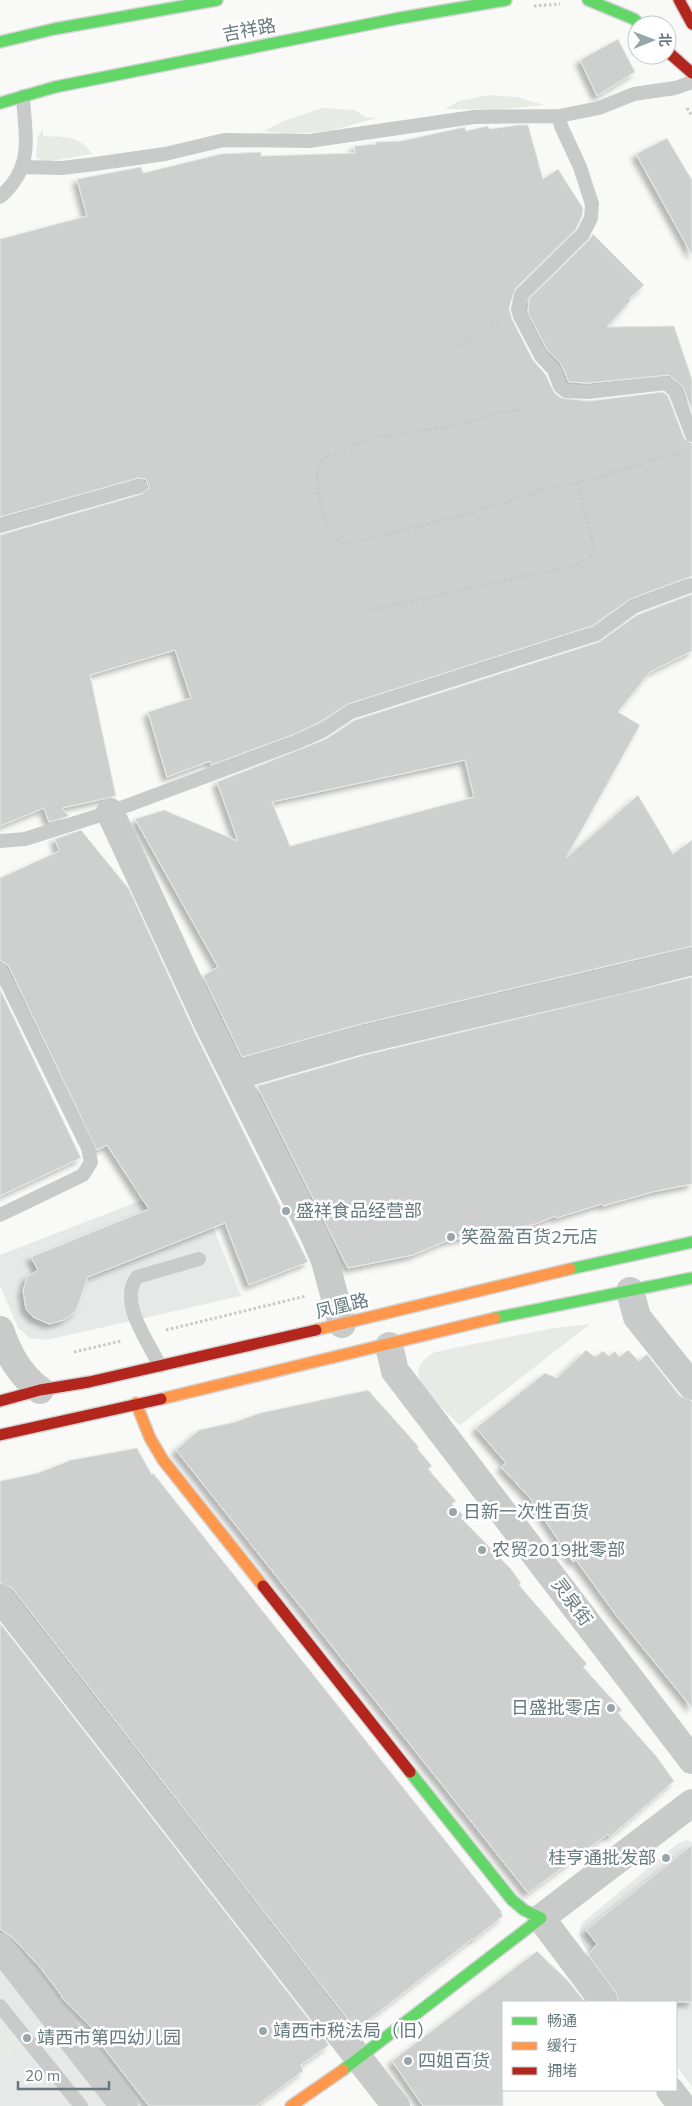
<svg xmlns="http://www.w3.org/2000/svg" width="692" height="2106" viewBox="0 0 692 2106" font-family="Mulish,'Noto Sans SC',sans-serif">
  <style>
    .built { fill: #e7e9e8 }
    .green { fill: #e8eae6 }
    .building { fill: #ced0d0; stroke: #e8e8e8; fill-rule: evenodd; filter: url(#shadow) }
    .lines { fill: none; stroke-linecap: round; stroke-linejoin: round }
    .fast-casing { stroke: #d3d5d5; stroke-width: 14 }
    .slow-casing { stroke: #d3d5d5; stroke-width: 14 }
    .jam-casing { stroke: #d3d5d5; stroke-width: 14 }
    .path { stroke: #c7c9c9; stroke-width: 3; stroke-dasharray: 2.5 2.5; stroke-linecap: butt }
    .lane { stroke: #c9cbcb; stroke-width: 14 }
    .street { stroke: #c9cbcb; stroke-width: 28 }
    .fast { stroke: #63d668; stroke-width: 11 }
    .slow { stroke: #ff974d; stroke-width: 11 }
    .jam { stroke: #b3261e; stroke-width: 11 }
    .poi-dot { fill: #99a6a9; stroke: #fff; stroke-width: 2 }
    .labels { text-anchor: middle; stroke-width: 5; stroke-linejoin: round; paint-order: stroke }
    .street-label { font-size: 18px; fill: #667a7f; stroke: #fff }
    .poi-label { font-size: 18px; fill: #667a7f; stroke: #fff; text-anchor: start }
  </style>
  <defs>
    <filter id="shadow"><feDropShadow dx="-4.5" dy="4.5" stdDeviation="2.5" flood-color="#0004"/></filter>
  </defs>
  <rect width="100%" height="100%" fill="#f9f9f8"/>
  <!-- built -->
  <path class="built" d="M 194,1180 L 241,1296 L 47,1340 L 30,1338 L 18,1328 L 0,1285 L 0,1255 Z
    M 686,1840 L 692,1842 L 692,2087 L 676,2065 L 676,2002 L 627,2002 L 584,1946 L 579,1934 L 582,1923 L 677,1844 Z
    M 0,1969 L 109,2106 L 0,2106 Z"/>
  <!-- green -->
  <path class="green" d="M 488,95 L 517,97 L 544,105 L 496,110 L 445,109 L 459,101 Z
    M 322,108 L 355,110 L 365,117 L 377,118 L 329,131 L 289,134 L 263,131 L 284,121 Z
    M 43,129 L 43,136 C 62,137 80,135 92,154 L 44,162 L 36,157 L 38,136 Z
    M 590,1324 L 460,1425 C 440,1405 394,1374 435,1352 L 554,1328 Z
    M 0,2017 L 19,2042 L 20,2046 L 0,2064 Z"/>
  <!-- building -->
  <path class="building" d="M 618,39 L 635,72 L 597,96 L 580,60 Z
    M 519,125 L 528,125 L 543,179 L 558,169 L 583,208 L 582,216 L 576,229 L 515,289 L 509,308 L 512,319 L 533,360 L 546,375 L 554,392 L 561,398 L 589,401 L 663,392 L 668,396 L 684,438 L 692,444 L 692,576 L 630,599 L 592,626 L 348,704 L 318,723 L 292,735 L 211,765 L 210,761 L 167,777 L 148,712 L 191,698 L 175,650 L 90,675 L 116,796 L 62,808 L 69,816 L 49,822 L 44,808 L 0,826 L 0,535 L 142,494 L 149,488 L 146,479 L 138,478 L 0,517 L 0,239 L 87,216 L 77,179 L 141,167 L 143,173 L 221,154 L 261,152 L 261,156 L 355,153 L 354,146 L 376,144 L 376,142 L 401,141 L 465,127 L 466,131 L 487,126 L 490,129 Z
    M 667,138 L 692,180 L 692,255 L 636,154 Z
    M 593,234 L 644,285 L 629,299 L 631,300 L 607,327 L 674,326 L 692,379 L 692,411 L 683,387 L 669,375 L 588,383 L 569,382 L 561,364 L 548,351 L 528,313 L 529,299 L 589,240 Z
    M 692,594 L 692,651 L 650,672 L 618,712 L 640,725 L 566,858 L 638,795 L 673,854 L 692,840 L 692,946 L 357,1025 L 242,1057 L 203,976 L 218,967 L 135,819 L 164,810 L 238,841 L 217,782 L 326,739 L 355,720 L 599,642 L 637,615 ZM 465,760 L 474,797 L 290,846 L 272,802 Z
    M 81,830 L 129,889 L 196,1035 L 308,1262 L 249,1285 L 225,1223 L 88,1277 L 76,1311 L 64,1320 L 49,1324 L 33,1317 L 26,1309 L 23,1291 L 27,1277 L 38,1270 L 31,1257 L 149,1209 L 107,1145 L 97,1150 L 8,965 L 0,960 L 0,878 L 59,851 L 55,839 Z
    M 692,977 L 692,1184 L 652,1192 L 603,1206 L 602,1204 L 556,1218 L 555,1216 L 535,1224 L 446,1241 L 413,1255 L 348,1268 L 257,1086 L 365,1055 Z
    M 0,989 L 81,1158 L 0,1196 Z
    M 586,1350 L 595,1357 L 603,1351 L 609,1356 L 615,1351 L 619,1357 L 628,1350 L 639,1361 L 647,1354 L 680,1396 L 692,1401 L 692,1708 L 616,1615 L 576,1560 L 573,1562 L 530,1498 L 501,1467 L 506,1463 L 476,1428 L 545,1373 L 557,1378 Z
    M 368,1390 L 419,1447 L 417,1448 L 432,1466 L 428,1469 L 456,1501 L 452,1504 L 463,1515 L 461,1518 L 511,1569 L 521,1583 L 519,1585 L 587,1664 L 583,1667 L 622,1710 L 618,1713 L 657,1757 L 674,1781 L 610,1837 L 608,1834 L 528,1893 L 176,1450 L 199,1430 L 235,1422 L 260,1413 Z
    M 137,1448 L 152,1475 L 153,1473 L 502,1912 L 501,1913 L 503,1916 L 473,1940 L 472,1939 L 362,2025 L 360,2023 L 354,2027 L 12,1588 L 0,1583 L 0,1481 L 38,1473 L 71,1460 Z
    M 0,1623 L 329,2045 L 301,2065 L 303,2071 L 256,2106 L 149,2106 L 90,2030 L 92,2028 L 61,1997 L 62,1996 L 40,1967 L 12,1937 L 0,1929 Z
    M 692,1845 L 692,2002 L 619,2002 L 616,1993 L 588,1955 L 597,1944 L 586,1930 Z
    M 537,1951 L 568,1981 L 585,2002 L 503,2002 L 503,2106 L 423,2106 L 392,2061 Z"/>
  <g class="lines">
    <!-- fast casing -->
    <g class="fast-casing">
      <path id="fast" d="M 588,0 L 634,19 L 640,25
        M 0,42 L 54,29 L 217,0
        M 0,103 L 55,87 L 400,18 L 506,0
        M 570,1269 L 692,1242
        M 495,1318 L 692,1278
        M 343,2070 L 541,1918 L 524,1910 L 512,1900 L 410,1772"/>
    </g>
    <!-- slow casing -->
    <g class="slow-casing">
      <path id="slow" d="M 316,1330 L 570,1269
        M 161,1399 L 495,1318
        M 136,1403 L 150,1438 L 163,1460 L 263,1586
        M 291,2106 L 343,2070"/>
    </g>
    <!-- jam casing -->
    <g class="jam-casing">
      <path id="jam" d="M 679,0 L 692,24
        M 667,51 L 692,73
        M 0,1401 L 40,1390 L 89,1382 L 316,1330
        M 0,1435 L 161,1399
        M 263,1586 L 410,1772"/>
    </g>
    <!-- path -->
    <path class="path" d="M 534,6 L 560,4
      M 687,108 L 692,116
      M 453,350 L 499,322
      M 520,410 L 503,412 L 452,426 L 370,438 L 325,458 L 319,462 C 313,480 323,541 346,544 L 475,512 L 549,488 L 578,483 L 679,453
      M 367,611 L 573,566 L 589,559 L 594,549 L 578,483
      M 166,1330 L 306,1296
      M 74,1352 L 121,1341"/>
    <!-- lane -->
    <path class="lane" d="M 559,116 L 561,126 L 580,167 L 592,204 L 591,218 L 583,234 L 521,295 L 518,309 L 520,316 L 541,356 L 554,370 L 560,386 L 566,391 L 588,392 L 666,383 L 675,391 L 692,435
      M 24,167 L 62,168 L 95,164 L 165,154 L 224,140 L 309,141 L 474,117 L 559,116 L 599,108 L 634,94 L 675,88 L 692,82
      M 0,197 C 35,166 25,138 23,96
      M 0,526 L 140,486
      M 0,841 L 25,839 L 110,812 L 295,743 L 322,731 L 351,712 L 596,634 L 633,607 L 692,585
      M 0,969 L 88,1148 L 91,1162 L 83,1175 L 0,1215
      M 160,1366 C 148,1341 118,1302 137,1277 L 199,1259
      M 0,2006 L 81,2106"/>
    <!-- street -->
    <path class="street" d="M 110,812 L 210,1028 L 314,1235 L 325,1261 L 342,1324
      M 234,1076 L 361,1040 L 622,979 L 692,961
      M 630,1291 L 637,1317 L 692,1386
      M 0,1330 C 9,1355 19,1374 40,1390
      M 389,1346 L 395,1371 L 692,1760
      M 0,1598 L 396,2106
      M 0,1947 L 124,2106
      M 604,2002 L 541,1918 L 692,1803
      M 670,2090 L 682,2106"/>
    <!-- fast -->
    <use href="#fast" class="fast"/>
    <!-- slow -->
    <use href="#slow" class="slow"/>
    <!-- jam -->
    <use href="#jam" class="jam"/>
  </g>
  <!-- markers -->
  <g class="poi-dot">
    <circle cx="286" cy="1211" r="5"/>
    <circle cx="451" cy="1237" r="5"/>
    <circle cx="453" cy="1512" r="5"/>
    <circle cx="482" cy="1550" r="5"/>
    <circle cx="611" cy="1708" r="5"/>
    <circle cx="666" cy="1858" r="5"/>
    <circle cx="263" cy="2031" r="5"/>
    <circle cx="27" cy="2038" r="5"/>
    <circle cx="408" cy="2061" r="5"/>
  </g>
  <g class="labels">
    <!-- street labels -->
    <g class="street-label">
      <text transform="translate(249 30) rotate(-11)" y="6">吉祥路</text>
      <text transform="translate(342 1306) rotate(-14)" y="6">凤凰路</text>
      <text transform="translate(572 1602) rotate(53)" y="6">灵泉街</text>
    </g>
    <!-- poi labels -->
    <g class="poi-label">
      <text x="296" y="1217">盛祥食品经营部</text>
      <text x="461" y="1243">笑盈盈百货2元店</text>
      <text x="463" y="1518">日新一次性百货</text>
      <text x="492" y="1556">农贸2019批零部</text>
      <text x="601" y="1714" text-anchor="end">日盛批零店</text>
      <text x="656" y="1864" text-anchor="end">桂亨通批发部</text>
      <text x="273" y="2037">靖西市税法局（旧）</text>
      <text x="37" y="2044">靖西市第四幼儿园</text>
      <text x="418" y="2067">四姐百货</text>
    </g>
  </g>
  <!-- legend -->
  <rect x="502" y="2001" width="175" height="90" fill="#ffffff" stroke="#c2cacc"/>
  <rect x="512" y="2017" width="25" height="8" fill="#63d668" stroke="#c2cacc"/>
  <text x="547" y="2026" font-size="15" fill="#667a7f">畅通</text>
  <rect x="512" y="2042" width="25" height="8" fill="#ff974d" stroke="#c2cacc"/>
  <text x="547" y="2051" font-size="15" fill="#667a7f">缓行</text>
  <rect x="512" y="2067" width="25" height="8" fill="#b3261e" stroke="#c2cacc"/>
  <text x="547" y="2076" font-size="15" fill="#667a7f">拥堵</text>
  <!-- north arrow -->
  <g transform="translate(652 40) rotate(89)"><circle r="24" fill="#ffffff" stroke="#c2cacc"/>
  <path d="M0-4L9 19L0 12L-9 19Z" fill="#99a6a9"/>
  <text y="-8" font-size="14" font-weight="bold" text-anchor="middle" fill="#667a7f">北</text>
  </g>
  <!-- scale -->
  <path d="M18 2081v8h91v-8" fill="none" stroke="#667a7f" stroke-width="2.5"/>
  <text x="25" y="2081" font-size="15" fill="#667a7f" stroke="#ffffff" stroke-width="4" paint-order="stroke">20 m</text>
</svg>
